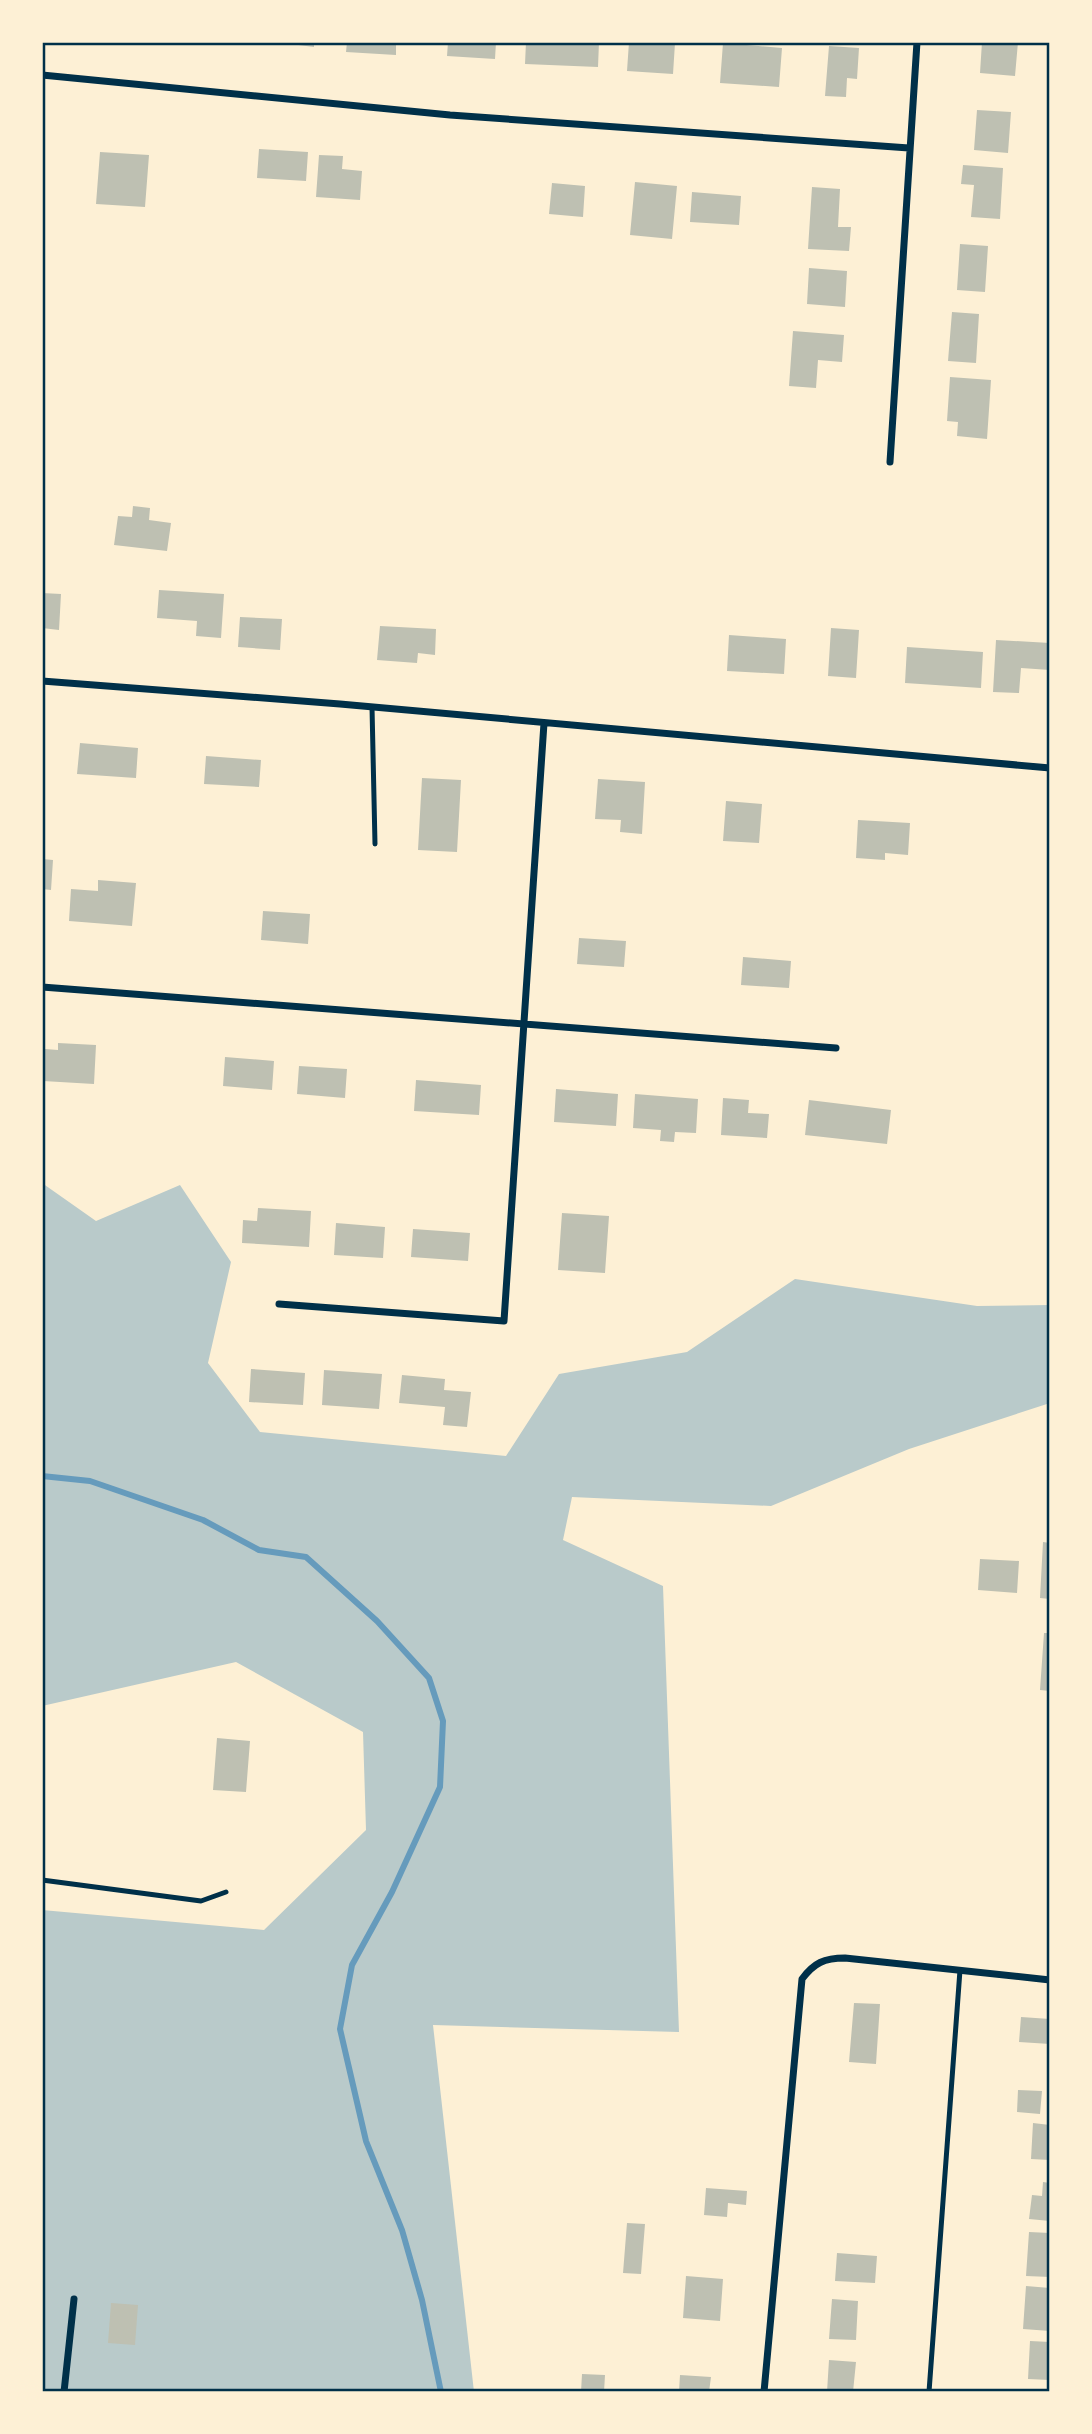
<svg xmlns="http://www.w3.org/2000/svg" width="1092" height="2434" viewBox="0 0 1092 2434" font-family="Manrope,sans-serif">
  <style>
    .green { fill: #b9caca }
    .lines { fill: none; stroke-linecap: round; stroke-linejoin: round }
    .stream { stroke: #669bbc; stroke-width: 6 }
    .building { fill: #bec0b2 }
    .service { stroke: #003049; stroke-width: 5 }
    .minor { stroke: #003049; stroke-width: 7 }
    .neatline { fill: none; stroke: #003049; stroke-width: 2.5 }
  </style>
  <rect width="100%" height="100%" fill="#fdf0d5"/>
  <!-- green -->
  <path class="green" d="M 42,1183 L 96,1221 L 180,1185 L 231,1262 L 208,1363 L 260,1432 L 506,1456 L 559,1374 L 687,1352 L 795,1279 L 977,1306 L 1050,1305 L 1050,1403 L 909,1449 L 771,1506 L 572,1497 L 563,1540 L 663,1586 L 679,2032 L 433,2025 L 474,2392 L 42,2392 L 42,1910 L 264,1930 L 366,1830 L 363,1732 L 236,1662 L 42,1706 Z"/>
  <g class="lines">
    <!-- stream -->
    <path class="stream" d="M 42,1476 L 90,1481 L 203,1520 L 259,1550 L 306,1557 L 377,1621 L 429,1678 L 443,1721 L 440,1787 L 392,1892 L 352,1965 L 340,2029 L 366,2141 L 402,2230 L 422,2300 L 441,2392"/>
  </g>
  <!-- building -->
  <path class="building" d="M 275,42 L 314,42 L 314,47 Z
    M 347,42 L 396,42 L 396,55 L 346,52 Z
    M 448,42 L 496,42 L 495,59 L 447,56 Z
    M 526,42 L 599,42 L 598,67 L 525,64 Z
    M 629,42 L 675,43 L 673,74 L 627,71 Z
    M 982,42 L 1018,42 L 1015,76 L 980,73 Z
    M 723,43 L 782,48 L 779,87 L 720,83 Z
    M 829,46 L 859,48 L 857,79 L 847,78 L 846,97 L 825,96 Z
    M 977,110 L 1011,112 L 1008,153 L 974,150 Z
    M 259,149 L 308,152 L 306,181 L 257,178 Z
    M 100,152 L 149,155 L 145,207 L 96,204 Z
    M 319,155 L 343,156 L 342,169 L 362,171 L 360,200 L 316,197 Z
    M 963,165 L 1003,168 L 1000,219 L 971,217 L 974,185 L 961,184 Z
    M 635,182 L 677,186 L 672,239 L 630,235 Z
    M 552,183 L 585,186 L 583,217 L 549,214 Z
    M 812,187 L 840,189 L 838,227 L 851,227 L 849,251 L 808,249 Z
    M 692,192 L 741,196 L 739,225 L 690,222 Z
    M 960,244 L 988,246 L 985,292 L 957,290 Z
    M 809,268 L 847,271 L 845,307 L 807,304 Z
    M 952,312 L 979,314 L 976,363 L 948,361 Z
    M 793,331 L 844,335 L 842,362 L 818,360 L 816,388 L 789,386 Z
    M 950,377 L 991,380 L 987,439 L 957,436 L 958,422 L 947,421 Z
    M 133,506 L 150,508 L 149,520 L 171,523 L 167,551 L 114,545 L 118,516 L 132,517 Z
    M 159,590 L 224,594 L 221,638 L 196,636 L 197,621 L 157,618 Z
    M 42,593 L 61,594 L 59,630 L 42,628 Z
    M 240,617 L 282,619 L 280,650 L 238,647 Z
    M 380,626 L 436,629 L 435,655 L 418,653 L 417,663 L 377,660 Z
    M 831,628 L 859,630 L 856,678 L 828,676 Z
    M 729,635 L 786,639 L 784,674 L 727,671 Z
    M 996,640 L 1050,643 L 1050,670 L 1021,668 L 1019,693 L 993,692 Z
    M 907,647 L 983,652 L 981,688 L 905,683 Z
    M 80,743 L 138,748 L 136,778 L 77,774 Z
    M 206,756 L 261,760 L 259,787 L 204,784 Z
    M 422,778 L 461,780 L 457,852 L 418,850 Z
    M 598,779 L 645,782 L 642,834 L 620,832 L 621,820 L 595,819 Z
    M 726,801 L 762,804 L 759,843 L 723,841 Z
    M 858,820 L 910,823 L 908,855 L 885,853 L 885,860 L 856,858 Z
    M 42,859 L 53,860 L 51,890 L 42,889 Z
    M 98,880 L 136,883 L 132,926 L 69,921 L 71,889 L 98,891 Z
    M 263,911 L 310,914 L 308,944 L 261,940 Z
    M 579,938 L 626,941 L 624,967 L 577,964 Z
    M 743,957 L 791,961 L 789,988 L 741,985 Z
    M 58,1043 L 96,1045 L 94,1084 L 43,1081 L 45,1049 L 58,1050 Z
    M 225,1057 L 274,1061 L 272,1090 L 223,1086 Z
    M 299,1066 L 347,1069 L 345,1098 L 297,1094 Z
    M 416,1080 L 481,1085 L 479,1115 L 414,1111 Z
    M 556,1089 L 618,1094 L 616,1126 L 554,1122 Z
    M 635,1094 L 698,1099 L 696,1133 L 675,1132 L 674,1142 L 660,1141 L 661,1130 L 633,1128 Z
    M 723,1098 L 749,1100 L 748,1113 L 769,1114 L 767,1138 L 721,1135 Z
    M 809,1100 L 891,1110 L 887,1144 L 805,1135 Z
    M 258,1208 L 311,1211 L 309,1247 L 242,1243 L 243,1220 L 257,1221 Z
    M 562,1213 L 609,1216 L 605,1273 L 558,1270 Z
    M 336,1223 L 385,1227 L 383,1258 L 334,1255 Z
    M 413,1229 L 470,1233 L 468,1261 L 411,1257 Z
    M 251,1369 L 305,1373 L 303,1405 L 249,1402 Z
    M 324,1370 L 382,1374 L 379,1409 L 322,1405 Z
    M 402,1375 L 445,1379 L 444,1390 L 471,1392 L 467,1427 L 443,1425 L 445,1407 L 399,1403 Z
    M 1043,1542 L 1050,1543 L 1050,1599 L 1040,1598 Z
    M 980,1559 L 1019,1561 L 1017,1593 L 978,1590 Z
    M 1044,1633 L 1050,1633 L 1050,1691 L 1040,1690 Z
    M 217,1738 L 250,1741 L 246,1792 L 213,1790 Z
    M 854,2003 L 880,2004 L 876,2064 L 849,2062 Z
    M 1021,2017 L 1050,2019 L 1050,2044 L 1019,2042 Z
    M 1018,2090 L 1042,2091 L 1040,2114 L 1017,2112 Z
    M 1033,2123 L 1050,2125 L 1050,2160 L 1031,2159 Z
    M 1043,2182 L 1050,2183 L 1050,2221 L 1029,2219 L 1032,2195 L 1042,2196 Z
    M 706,2188 L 747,2191 L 746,2205 L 728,2203 L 727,2217 L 704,2215 Z
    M 627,2223 L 645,2224 L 641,2274 L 623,2273 Z
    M 1029,2232 L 1050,2233 L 1050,2277 L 1026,2276 Z
    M 837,2253 L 877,2256 L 875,2283 L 835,2281 Z
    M 686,2276 L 723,2279 L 720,2321 L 683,2318 Z
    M 1026,2286 L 1050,2288 L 1050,2331 L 1023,2329 Z
    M 832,2299 L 858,2301 L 856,2340 L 829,2339 Z
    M 111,2303 L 138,2305 L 135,2345 L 108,2343 Z
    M 1030,2341 L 1050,2342 L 1050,2380 L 1028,2379 Z
    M 829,2360 L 856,2362 L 853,2392 L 827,2392 Z
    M 582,2374 L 605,2375 L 604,2392 L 581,2392 Z
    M 680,2375 L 711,2377 L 709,2392 L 679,2392 Z"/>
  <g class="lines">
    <!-- service -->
    <path class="service" d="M 372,707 L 375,844
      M 42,1880 L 201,1901 L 226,1892
      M 929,2392 L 960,1970"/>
    <!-- minor -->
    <path class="minor" d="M 42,75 L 450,115 L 909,148
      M 890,462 L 917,42
      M 42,681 L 340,704 L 1050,768
      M 42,987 L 836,1048
      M 279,1304 L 504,1321 L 544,723
      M 64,2392 L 74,2299
      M 764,2392 L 802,1979 C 814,1963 824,1958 845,1958 L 1050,1980"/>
  </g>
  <!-- border -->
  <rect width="1092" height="2434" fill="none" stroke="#fdf0d5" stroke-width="88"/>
  <rect x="44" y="44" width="1004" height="2346" class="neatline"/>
</svg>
